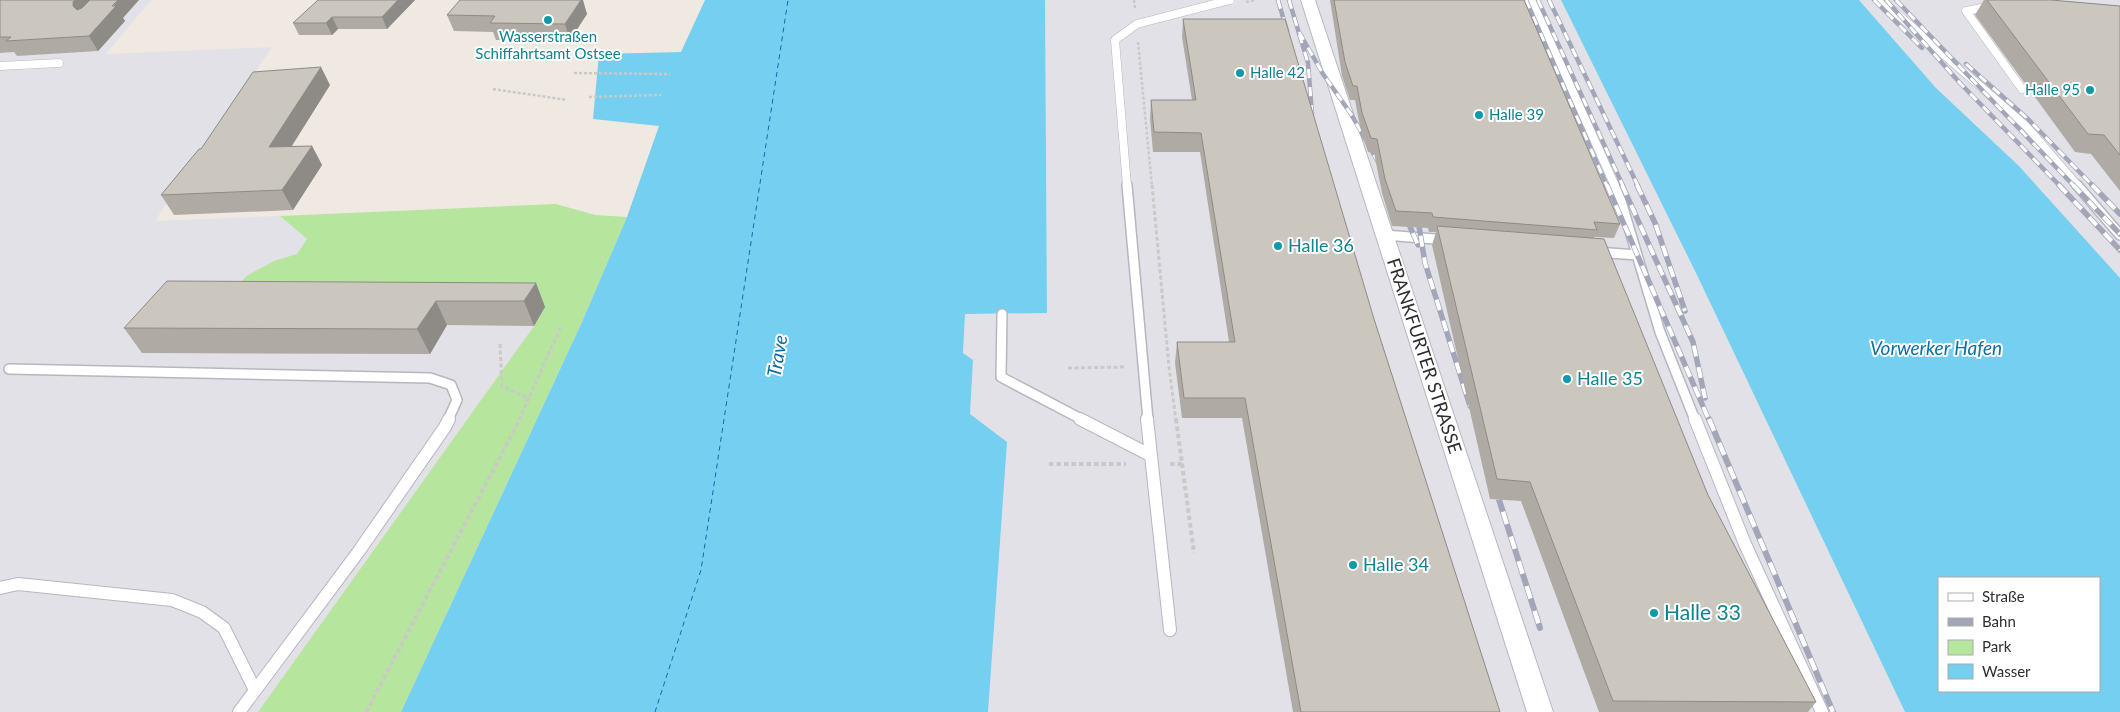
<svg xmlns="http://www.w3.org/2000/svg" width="2120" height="712" viewBox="0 0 2120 712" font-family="Lato,sans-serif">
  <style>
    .industrial { fill: #e3e1e8 }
    .green { fill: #b6e59e }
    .water { fill: #75cff0; fill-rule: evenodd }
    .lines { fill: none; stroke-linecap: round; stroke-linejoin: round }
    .ferry { stroke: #0d6fa3; stroke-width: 1; stroke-dasharray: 5 4; stroke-linecap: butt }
    .lane-far2-casing { stroke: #b4b7c1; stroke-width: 9 }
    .lane-far1-casing { stroke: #b4b7c1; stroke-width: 12 }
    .lane-casing { stroke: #b4b7c1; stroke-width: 14 }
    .street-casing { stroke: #b4b7c1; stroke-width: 2 }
    .path-far2 { stroke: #c9c9c9; stroke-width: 2.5; stroke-dasharray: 3 2; stroke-linecap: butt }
    .path-far1 { stroke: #c9c9c9; stroke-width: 3; stroke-dasharray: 4 2.5; stroke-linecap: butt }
    .path { stroke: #c9c9c9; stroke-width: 4; stroke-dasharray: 4.5 3; stroke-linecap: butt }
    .lane-far2 { stroke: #fff; stroke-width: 8 }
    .lane-far1 { stroke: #fff; stroke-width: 9 }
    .lane { stroke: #fff; stroke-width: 12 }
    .street { fill: #fff; fill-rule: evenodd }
    .rail-far2-casing { stroke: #a3a6b8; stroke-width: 4.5 }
    .rail-far1-casing { stroke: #a3a6b8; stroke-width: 5.5 }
    .rail-casing { stroke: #a3a6b8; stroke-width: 6 }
    .rail-far2 { stroke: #fff; stroke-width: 3; stroke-dasharray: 9; stroke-linecap: butt }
    .rail-far1 { stroke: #fff; stroke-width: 4; stroke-dasharray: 11; stroke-linecap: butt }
    .rail { stroke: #fff; stroke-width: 4.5; stroke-dasharray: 13; stroke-linecap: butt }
    .wall { fill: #afaba4 }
    .shaded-wall { fill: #8e8b86 }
    .building { fill: #cbc7bf; stroke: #8e8b86 }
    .culture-dot { fill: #0f9aa8; stroke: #fff; stroke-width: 2 }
    .labels { text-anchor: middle; stroke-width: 4; stroke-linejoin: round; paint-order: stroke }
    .far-culture-label { font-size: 15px; fill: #0d838f; stroke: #fff; text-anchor: start }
    .culture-label { font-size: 18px; fill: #0d838f; stroke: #fff; text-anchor: start }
    .street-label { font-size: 18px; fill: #2e2e2e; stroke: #fff }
    .water-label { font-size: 19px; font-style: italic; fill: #0d6fa3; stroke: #fff }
    .near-culture-label { font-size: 21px; fill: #0d838f; stroke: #fff; text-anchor: start }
  </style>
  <rect width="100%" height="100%" fill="#efe9e1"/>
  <!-- industrial -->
  <path class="industrial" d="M 0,0 L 151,0 L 106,54 L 272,47 L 155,221 L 280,216 L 307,239 L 297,255 L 274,261 L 545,307 L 534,326 L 258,712 L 0,712 Z
    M 1041,0 L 1561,0 L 1696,273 L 1905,712 L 988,712 L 989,687 L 970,414 L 973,360 L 963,353 L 965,314 L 1047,313 L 1045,1 Z
    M 1859,0 L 2120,0 L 2120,278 L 2019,166 L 1936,88 Z"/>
  <!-- green -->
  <path class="green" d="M 556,204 L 595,215 L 627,217 L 582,322 L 401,712 L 258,712 L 534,326 L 545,307 L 215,305 L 248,275 L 274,261 L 297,254 L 307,239 L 280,216 Z"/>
  <!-- water -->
  <path class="water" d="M 705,0 L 1045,0 L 1047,313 L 965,314 L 963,353 L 973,360 L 970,414 L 1007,442 L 988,712 L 401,712 L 582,322 L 627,217 L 659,126 L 593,119 L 599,54 L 681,52 Z
    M 1561,0 L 1859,0 L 1936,88 L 2019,166 L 2120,278 L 2120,712 L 1905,712 L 1696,273 ZM 2099,578 L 2099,691 L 1939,691 L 1939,578 Z"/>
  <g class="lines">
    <!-- ferry -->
    <path class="ferry" d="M 655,712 L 701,570 L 788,0"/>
    <!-- lane-far2 casing -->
    <g class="lane-far2-casing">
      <path id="lane-far2" d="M 1532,0 L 1615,186
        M 1881,0 L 2026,126 L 2078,186
        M 1992,6 L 1966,11 L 2022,89
        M 0,66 L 59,63
        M 1127,186 L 1115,40 L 1137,24 L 1230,0"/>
    </g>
    <!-- lane-far1 casing -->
    <g class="lane-far1-casing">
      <path id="lane-far1" d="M 1127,185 L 1148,420
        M 1614,185 L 1621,201 L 1660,332 L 1695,420
        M 2077,185 L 2120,235
        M 1385,235 L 1447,240
        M 1596,252 L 1637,255
        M 1002,314 L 1001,377 L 1083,420
        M 9,369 L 430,378 L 451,385 L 457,400 L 448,420"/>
    </g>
    <!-- lane casing -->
    <g class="lane-casing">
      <path id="lane" d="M 1080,419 L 1150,455
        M 1147,419 L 1170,630
        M 1695,419 L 1745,544 L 1822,712
        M 0,588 L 18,584 L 172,600 L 202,612 L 224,628 L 255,690
        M 239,712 L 359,551 L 445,427 L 449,419"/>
    </g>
    <!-- street casing -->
    <g class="street-casing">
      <path id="street" d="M 1301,0 L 1315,0 L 1553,712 L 1527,712 Z"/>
    </g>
    <!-- path-far2 -->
    <path class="path-far2" d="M 1134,0 L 1135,9
      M 1246,2 L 1256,0
      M 1138,42 L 1152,186
      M 574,73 L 670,74
      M 493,89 L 567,100
      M 589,97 L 661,95"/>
    <!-- path-far1 -->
    <path class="path-far1" d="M 1152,185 L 1169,367 L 1176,420
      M 500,344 L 502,386 L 530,399
      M 1068,368 L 1126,367
      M 519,420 L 561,326"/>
    <!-- path -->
    <path class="path" d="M 1176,419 L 1194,553
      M 1049,464 L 1126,464
      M 1170,464 L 1182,464
      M 366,712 L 520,419"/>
    <!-- lane-far2 -->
    <use href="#lane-far2" class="lane-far2"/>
    <!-- lane-far1 -->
    <use href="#lane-far1" class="lane-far1"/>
    <!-- lane -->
    <use href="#lane" class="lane"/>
    <!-- street -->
    <use href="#street" class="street"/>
    <!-- rail-far2 casing -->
    <g class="rail-far2-casing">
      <path id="rail-far2" d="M 1278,0 L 1287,31
        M 1289,0 L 1308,63 L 1312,114
        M 1526,0 L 1607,186
        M 1538,0 L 1623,186
        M 1549,0 L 1638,186
        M 1874,0 L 1922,48
        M 1886,0 L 1959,82 L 2060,186
        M 1896,0 L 2074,186
        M 1299,32 L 1323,74 L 1351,114 L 1382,169
        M 1966,64 L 2028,119 L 2093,186"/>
    </g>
    <!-- rail-far1 casing -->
    <g class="rail-far1-casing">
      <path id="rail-far1" d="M 1607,185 L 1709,420
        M 1622,185 L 1693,342 L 1705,398
        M 1637,185 L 1655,223 L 1685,311
        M 2059,185 L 2120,250
        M 2073,185 L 2120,234
        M 2092,185 L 2120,214
        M 1404,213 L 1418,245
        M 1417,214 L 1425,263 L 1470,406"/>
    </g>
    <!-- rail casing -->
    <g class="rail-casing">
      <path id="rail" d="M 1709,419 L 1833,712
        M 1495,487 L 1540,628"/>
    </g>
    <!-- rail-far2 -->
    <use href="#rail-far2" class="rail-far2"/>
    <!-- rail-far1 -->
    <use href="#rail-far1" class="rail-far1"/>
    <!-- rail -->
    <use href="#rail" class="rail"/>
  </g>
  <!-- wall -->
  <path class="wall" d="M 0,0 L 123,18 L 125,21 L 98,51 L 17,56 L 14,52 L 0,53 Z
    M 318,0 L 415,0 L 387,29 L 338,29 L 332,35 L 299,35 L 293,23 Z
    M 1330,0 L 1524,0 L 1620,224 L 1614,238 L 1594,237 L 1594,239 L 1708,495 L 1816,702 L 1808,712 L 1599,712 L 1521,501 L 1490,499 L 1432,245 L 1436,232 L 1429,232 L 1428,228 L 1392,226 L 1382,193 L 1374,153 L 1368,152 L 1360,127 L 1355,100 L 1350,100 L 1342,76 Z
    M 1984,0 L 2051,0 L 2120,6 L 2120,191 L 2091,154 L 2075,152 L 1975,15 Z
    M 587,14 L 570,40 L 496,40 L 493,32 L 454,31 L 447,15 Z
    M 1183,19 L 1374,319 L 1500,712 L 1293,712 L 1242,418 L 1182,418 L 1175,363 L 1177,342 L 1229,342 L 1200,152 L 1153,152 L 1150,119 L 1151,100 L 1192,100 L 1182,37 Z
    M 330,85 L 292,146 L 312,146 L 322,165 L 293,210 L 174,215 L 161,195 L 201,149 Z
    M 536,283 L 545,307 L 534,326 L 447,325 L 430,354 L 142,353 L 124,328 Z"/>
  <!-- shaded-wall -->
  <path class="shaded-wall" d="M 75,0 L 98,0 L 82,17 L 73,6 L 73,2 Z
    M 118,0 L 139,0 L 123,18 L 125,21 L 98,51 L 89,36 Z
    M 398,0 L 415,0 L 387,29 L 382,17 Z
    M 581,0 L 583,0 L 587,14 L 570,40 L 565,24 Z
    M 332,17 L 338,29 L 332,35 L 326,23 Z
    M 321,67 L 330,85 L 279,166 L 269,147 Z
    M 312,146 L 322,165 L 293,210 L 282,190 Z
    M 536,283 L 545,307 L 534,326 L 524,301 Z
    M 436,301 L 447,325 L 430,354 L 417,329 Z"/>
  <!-- building -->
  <path class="building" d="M 0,0 L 75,0 L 73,2 L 73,6 L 77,10 L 82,8 L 90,0 L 118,0 L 112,6 L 116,6 L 89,36 L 6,41 L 11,37 L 0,37 Z
    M 318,0 L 398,0 L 382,17 L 332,17 L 326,23 L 293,23 Z
    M 460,0 L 581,0 L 565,24 L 490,23 L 495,16 L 447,15 Z
    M 1334,0 L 1524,0 L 1620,224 L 1594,222 L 1597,230 L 1433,217 L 1432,213 L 1396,211 L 1385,179 L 1377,139 L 1371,138 L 1362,113 L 1357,86 L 1353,86 L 1345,62 Z
    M 1987,0 L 2051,0 L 2120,6 L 2120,155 L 2104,135 L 2088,134 Z
    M 1183,19 L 1285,19 L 1374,319 L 1500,712 L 1301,712 L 1245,398 L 1184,398 L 1177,342 L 1235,342 L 1201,133 L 1154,132 L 1151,100 L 1196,100 Z
    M 321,67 L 269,147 L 312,146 L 282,190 L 161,195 L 199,149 L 201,149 L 253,72 Z
    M 1437,226 L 1604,239 L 1708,495 L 1816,702 L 1613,701 L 1530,482 L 1497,479 Z
    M 167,281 L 536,283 L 524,301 L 436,301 L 417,329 L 124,328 Z"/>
  <!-- markers -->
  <g class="culture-dot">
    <circle cx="548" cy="20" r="5"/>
    <circle cx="1240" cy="73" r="5"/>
    <circle cx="2090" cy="90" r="5"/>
    <circle cx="1479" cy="115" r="5"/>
    <circle cx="1278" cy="246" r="5"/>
    <circle cx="1567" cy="379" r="5"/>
    <circle cx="1353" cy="565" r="5"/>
    <circle cx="1654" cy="613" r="5"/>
  </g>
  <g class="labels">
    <!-- far-culture labels -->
    <g class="far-culture-label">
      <text x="548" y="42" text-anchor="middle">Wasserstraßen<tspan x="548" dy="17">Schiffahrtsamt Ostsee</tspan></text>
      <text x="1250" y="78">Halle 42</text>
      <text x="2080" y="95" text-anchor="end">Halle 95</text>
      <text x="1489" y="120">Halle 39</text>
    </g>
    <!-- culture labels -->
    <g class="culture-label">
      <text x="1288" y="252">Halle 36</text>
      <text x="1577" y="385">Halle 35</text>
      <text x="1363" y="571">Halle 34</text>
    </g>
    <!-- street labels -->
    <g class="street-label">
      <text transform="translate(1424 356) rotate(72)" y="6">FRANKFURTER STRASSE</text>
    </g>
    <!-- water labels -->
    <g class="water-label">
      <text x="1936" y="355">Vorwerker Hafen</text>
      <text transform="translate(777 356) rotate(-80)" y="7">Trave</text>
    </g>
    <!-- near-culture labels -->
    <g class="near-culture-label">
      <text x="1664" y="620">Halle 33</text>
    </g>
  </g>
  <!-- legend -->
  <rect x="1938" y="577" width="162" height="115" fill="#ffffff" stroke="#ababab"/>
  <rect x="1948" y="593" width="25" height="8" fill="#ffffff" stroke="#ababab"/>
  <text x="1982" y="602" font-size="15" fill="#2e2e2e">Straße</text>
  <rect x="1948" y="618" width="25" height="8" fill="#a3a6b8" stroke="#ababab"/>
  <text x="1982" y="627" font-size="15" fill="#2e2e2e">Bahn</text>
  <rect x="1948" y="640" width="25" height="15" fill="#b6e59e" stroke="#ababab"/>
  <text x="1982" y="652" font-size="15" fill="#2e2e2e">Park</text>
  <rect x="1948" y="664" width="25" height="15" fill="#75cff0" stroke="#ababab"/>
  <text x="1982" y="677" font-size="15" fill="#2e2e2e">Wasser</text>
</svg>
